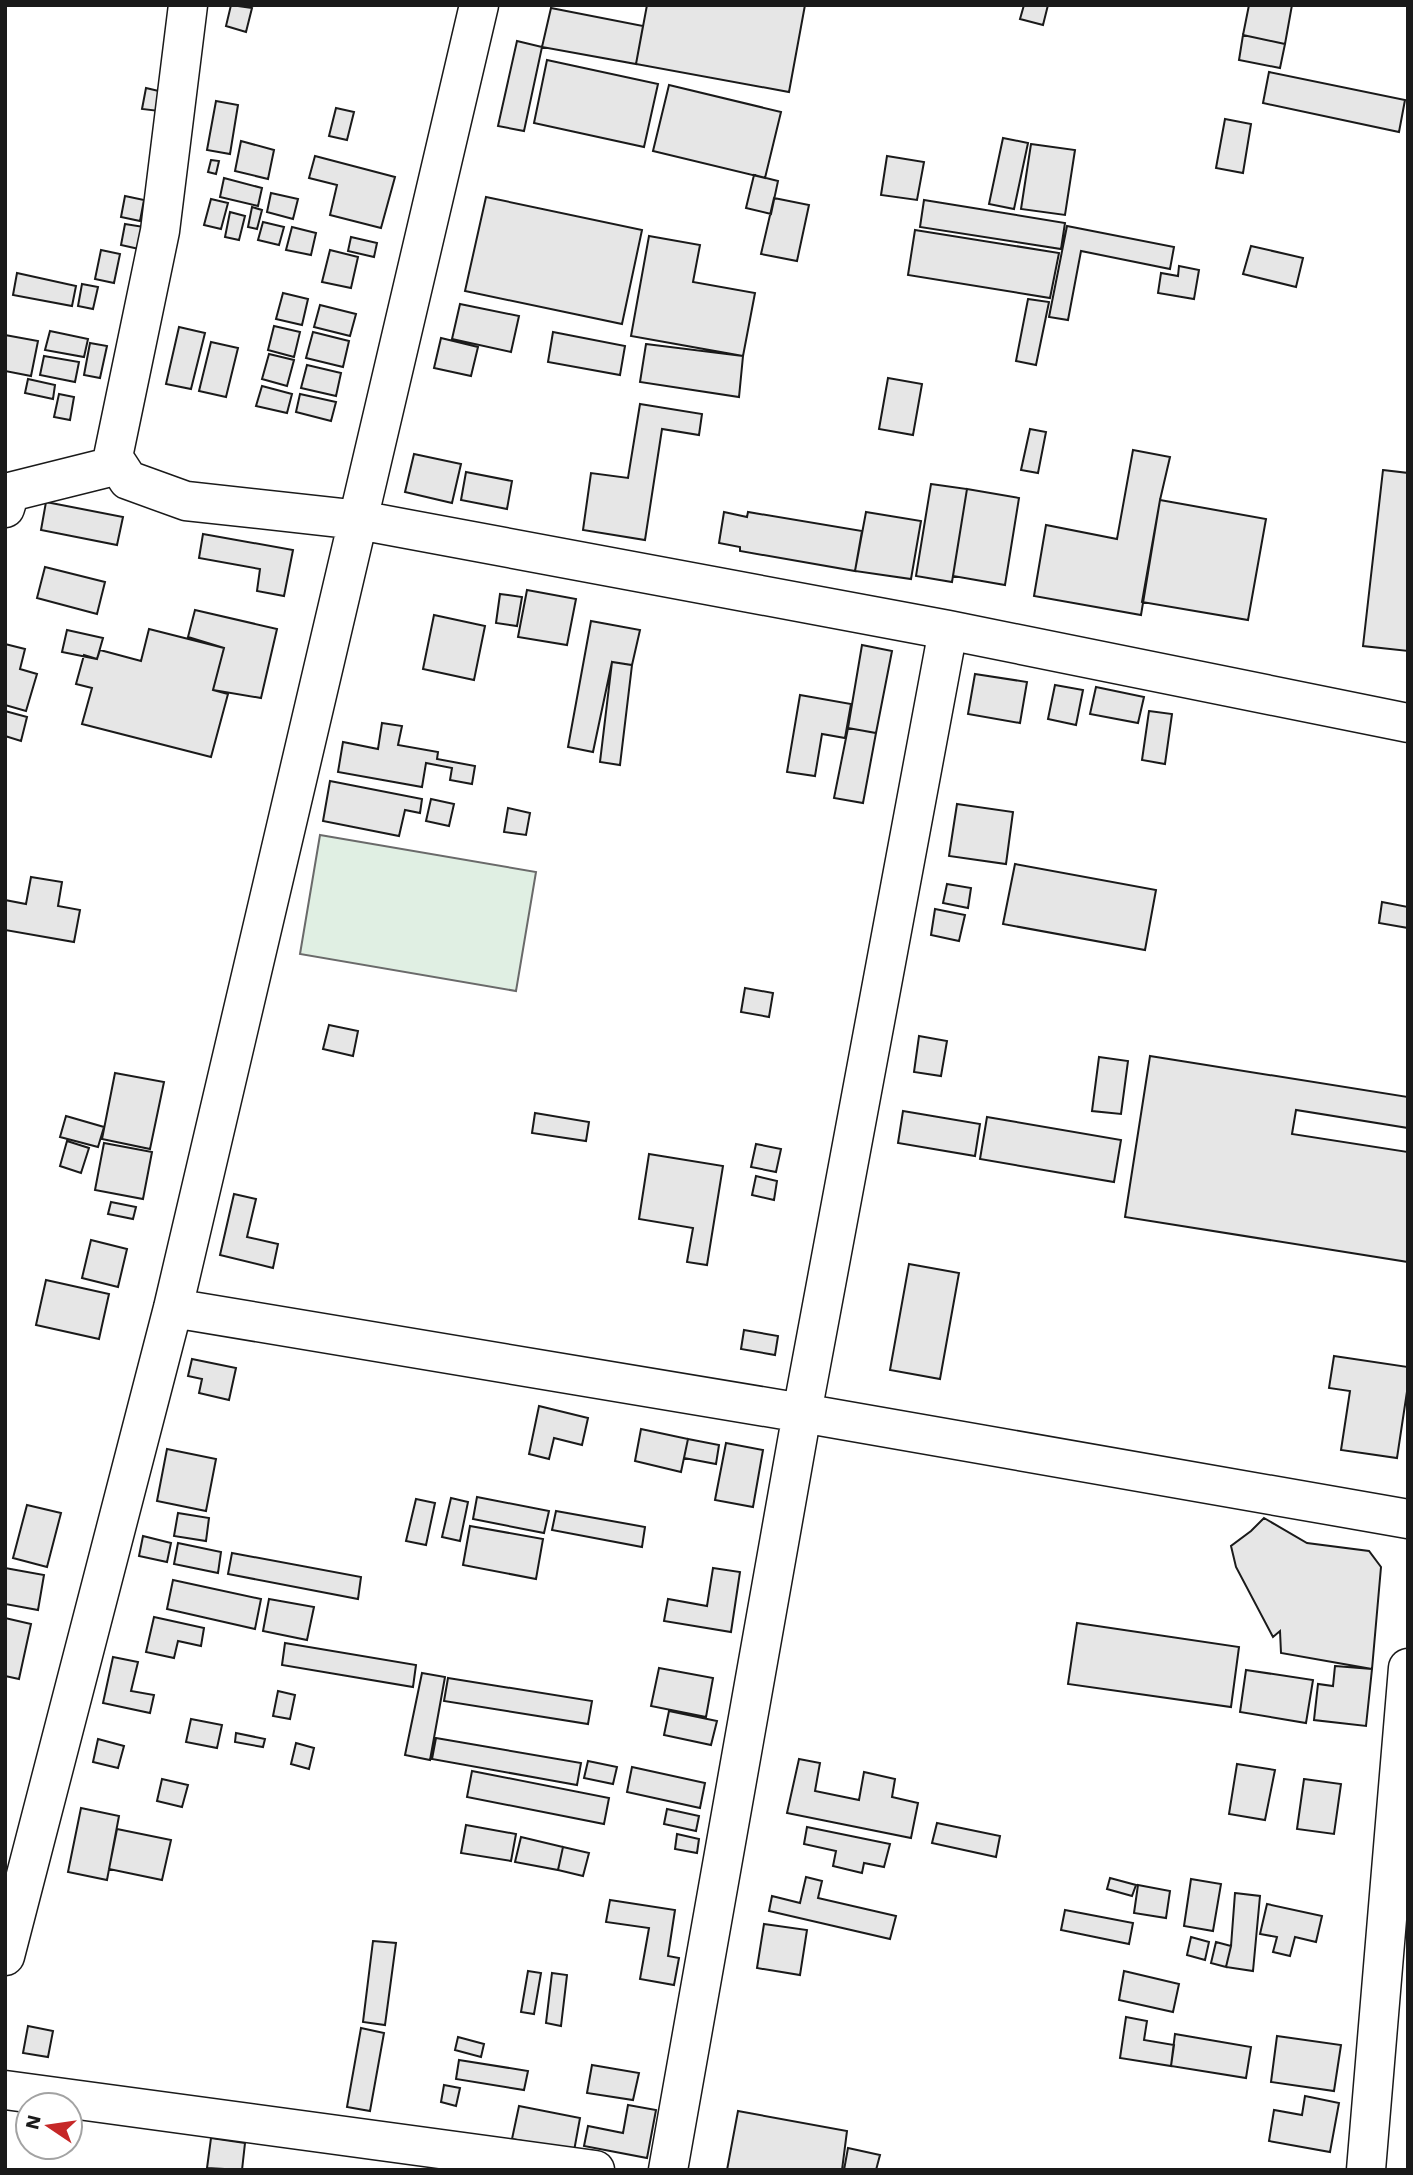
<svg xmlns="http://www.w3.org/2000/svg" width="1413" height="2175" viewBox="0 0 1413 2175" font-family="'Work Sans',sans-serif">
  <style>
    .green { fill: #e0efe3; stroke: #6a6a6a; stroke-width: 2 }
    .building { fill: #e6e6e6; stroke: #1a1a1a; stroke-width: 2 }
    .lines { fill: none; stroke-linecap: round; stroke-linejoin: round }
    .minor-casing { stroke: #1a1a1a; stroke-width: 41 }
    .minor { stroke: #fff; stroke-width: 38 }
  </style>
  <rect width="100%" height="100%" fill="#fff"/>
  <!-- green -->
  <path class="green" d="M 320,835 L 536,872 L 516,991 L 300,954 Z"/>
  <!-- building -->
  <path class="building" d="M 231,5 L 252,8 L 246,32 L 226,26 Z
    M 647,5 L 805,5 L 789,92 L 636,64 Z
    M 1024,5 L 1048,5 L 1043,25 L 1020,19 Z
    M 1249,5 L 1292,5 L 1285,44 L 1243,35 Z
    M 551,8 L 643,26 L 636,64 L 542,47 Z
    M 1243,35 L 1285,44 L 1280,68 L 1239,60 Z
    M 517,41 L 542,47 L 524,131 L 498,126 Z
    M 547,60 L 658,84 L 644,147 L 534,123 Z
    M 1269,72 L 1405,100 L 1399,132 L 1263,103 Z
    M 669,85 L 781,112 L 765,178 L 653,151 Z
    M 146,88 L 163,92 L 159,111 L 142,109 Z
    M 216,101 L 238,105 L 230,154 L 207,150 Z
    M 336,108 L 354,112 L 347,140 L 329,136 Z
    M 1225,119 L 1251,124 L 1243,173 L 1216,168 Z
    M 1003,138 L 1028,143 L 1014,209 L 989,204 Z
    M 241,141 L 274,150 L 268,179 L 235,171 Z
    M 1031,144 L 1075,150 L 1065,215 L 1021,209 Z
    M 315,156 L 395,177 L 381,228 L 330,215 L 337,185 L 309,178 Z
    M 887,156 L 924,162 L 917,200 L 881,195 Z
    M 211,160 L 219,161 L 216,174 L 208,172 Z
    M 754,175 L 778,181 L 771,214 L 746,208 Z
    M 224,178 L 262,188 L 258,206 L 220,197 Z
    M 271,193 L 298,199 L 293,219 L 267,212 Z
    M 125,196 L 144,200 L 140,221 L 121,217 Z
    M 486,197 L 642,230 L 622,324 L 465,291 Z
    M 774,198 L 809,205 L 797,261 L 761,254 Z
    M 211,199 L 228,203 L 221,229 L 204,225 Z
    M 924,200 L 1065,223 L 1061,249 L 920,227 Z
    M 252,207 L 262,210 L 257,229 L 248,227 Z
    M 230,212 L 245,216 L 239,240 L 225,237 Z
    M 263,222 L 284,227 L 279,245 L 258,240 Z
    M 125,224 L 144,227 L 139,249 L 121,245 Z
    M 1067,226 L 1174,247 L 1170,269 L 1081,251 L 1068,320 L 1049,317 Z
    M 292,227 L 316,233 L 311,255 L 286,250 Z
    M 915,230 L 1059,253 L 1050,298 L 908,275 Z
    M 649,236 L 700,245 L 693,282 L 755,293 L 743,356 L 631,336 Z
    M 351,237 L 377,243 L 374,257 L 348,251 Z
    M 1251,246 L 1303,258 L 1296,287 L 1243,274 Z
    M 101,250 L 120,254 L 114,283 L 95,279 Z
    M 330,250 L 358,257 L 351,288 L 322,282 Z
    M 1179,266 L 1199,270 L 1194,299 L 1158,293 L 1161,273 L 1178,276 Z
    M 17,273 L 76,286 L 72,306 L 13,295 Z
    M 82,284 L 98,287 L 93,309 L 78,306 Z
    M 283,293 L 308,299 L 302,325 L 276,319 Z
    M 1028,299 L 1049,302 L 1036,365 L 1016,361 Z
    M 460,304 L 519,316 L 511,352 L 452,339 Z
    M 320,305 L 356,314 L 350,336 L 314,327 Z
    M 274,326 L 300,332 L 294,357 L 268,350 Z
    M 179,327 L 205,333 L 191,389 L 166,384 Z
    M 50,331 L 88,339 L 84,357 L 45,350 Z
    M 313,332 L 349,341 L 343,367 L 306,358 Z
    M 553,332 L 625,346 L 620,375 L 548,362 Z
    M 5,335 L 38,341 L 31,376 L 5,371 Z
    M 441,338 L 478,347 L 471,376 L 434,368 Z
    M 211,342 L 238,348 L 226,397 L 199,391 Z
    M 90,343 L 107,346 L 100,378 L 84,375 Z
    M 646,344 L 743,356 L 739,397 L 640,382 Z
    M 269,354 L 294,360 L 287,386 L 262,379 Z
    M 44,356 L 79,362 L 75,382 L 40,375 Z
    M 307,365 L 341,373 L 336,396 L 301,388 Z
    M 888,378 L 922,384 L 913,435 L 879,429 Z
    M 28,379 L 55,385 L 53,399 L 25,393 Z
    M 262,386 L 292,394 L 287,413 L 256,406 Z
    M 59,394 L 74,397 L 70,420 L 54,417 Z
    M 300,394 L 336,402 L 331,421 L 296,412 Z
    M 640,404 L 702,414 L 699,435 L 662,429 L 645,540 L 583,530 L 591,473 L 628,478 Z
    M 1030,429 L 1046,432 L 1038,473 L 1021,470 Z
    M 1133,450 L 1170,457 L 1160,500 L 1141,615 L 1034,596 L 1046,525 L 1117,539 Z
    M 414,454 L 461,464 L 452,503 L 405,492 Z
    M 1383,470 L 1408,473 L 1408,651 L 1363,646 Z
    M 466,472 L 512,481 L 507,509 L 461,500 Z
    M 931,484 L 967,489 L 952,582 L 916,576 Z
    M 967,489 L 1019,498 L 1005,585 L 953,576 Z
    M 1160,500 L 1266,519 L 1248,620 L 1142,602 Z
    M 46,502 L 123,517 L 117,545 L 41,530 Z
    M 724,512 L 747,517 L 748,512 L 862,531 L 855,571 L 740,551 L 740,547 L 719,543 Z
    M 866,512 L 921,521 L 911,579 L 855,571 Z
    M 203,534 L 293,550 L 284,596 L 257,591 L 260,569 L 199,558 Z
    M 45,567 L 105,582 L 97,614 L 37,598 Z
    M 527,590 L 576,599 L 567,645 L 518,637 Z
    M 500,594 L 522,597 L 517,626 L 496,623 Z
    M 195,610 L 277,629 L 261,698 L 213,690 L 224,648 L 188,637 Z
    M 434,615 L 485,626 L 474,680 L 423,669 Z
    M 591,621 L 640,630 L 632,665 L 612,662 L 593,752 L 568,747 Z
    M 149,629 L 224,648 L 213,690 L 228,694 L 211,757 L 82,724 L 92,688 L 76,684 L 84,655 L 97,659 L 100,650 L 141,661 Z
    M 67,630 L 103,638 L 97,659 L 62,652 Z
    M 5,644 L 25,649 L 20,669 L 37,674 L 26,711 L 5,705 Z
    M 862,645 L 892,651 L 876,733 L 848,728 Z
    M 612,662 L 632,665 L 620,765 L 600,762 Z
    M 975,674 L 1027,682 L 1020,723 L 968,714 Z
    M 1055,685 L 1083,690 L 1076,725 L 1048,719 Z
    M 1096,687 L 1144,697 L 1138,723 L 1090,714 Z
    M 800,695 L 851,704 L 845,738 L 822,734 L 815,776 L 787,772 Z
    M 5,711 L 27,717 L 21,741 L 5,736 Z
    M 1149,711 L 1172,714 L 1165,764 L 1142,760 Z
    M 382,723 L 402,726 L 398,745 L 438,752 L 437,759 L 475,766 L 472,784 L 450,780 L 452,768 L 426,763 L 422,787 L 338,772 L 343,742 L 378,749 Z
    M 848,728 L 876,733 L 863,803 L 834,798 Z
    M 330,781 L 422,799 L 420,813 L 405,810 L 399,836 L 323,821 Z
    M 431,799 L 454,804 L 449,826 L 426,821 Z
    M 957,804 L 1013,812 L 1006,864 L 949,856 Z
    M 508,808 L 530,813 L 526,835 L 504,832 Z
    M 1015,864 L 1156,890 L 1145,950 L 1003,924 Z
    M 31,877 L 62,882 L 58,906 L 80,910 L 74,942 L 5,930 L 5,900 L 26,904 Z
    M 947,884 L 971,888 L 968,908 L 943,903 Z
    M 1382,902 L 1408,907 L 1408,928 L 1379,923 Z
    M 935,909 L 965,915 L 959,941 L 931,935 Z
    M 745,988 L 773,993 L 769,1017 L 741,1012 Z
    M 329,1025 L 358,1031 L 353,1056 L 323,1049 Z
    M 919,1036 L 947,1041 L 941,1076 L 914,1072 Z
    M 1150,1056 L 1408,1097 L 1408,1128 L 1296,1110 L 1292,1134 L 1408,1152 L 1408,1262 L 1125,1217 Z
    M 1099,1057 L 1128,1061 L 1121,1114 L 1092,1111 Z
    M 115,1073 L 164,1082 L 150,1149 L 102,1139 Z
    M 903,1111 L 980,1124 L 975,1156 L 898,1143 Z
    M 535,1113 L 589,1122 L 586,1141 L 532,1133 Z
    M 66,1116 L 104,1127 L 98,1147 L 60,1137 Z
    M 987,1117 L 1121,1140 L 1114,1182 L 980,1159 Z
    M 67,1141 L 89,1148 L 81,1173 L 60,1166 Z
    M 104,1143 L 152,1152 L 143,1199 L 95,1190 Z
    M 756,1144 L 781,1149 L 776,1172 L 751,1167 Z
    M 649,1154 L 723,1166 L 707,1265 L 687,1262 L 693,1228 L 639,1219 Z
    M 756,1176 L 777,1181 L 774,1200 L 752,1195 Z
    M 234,1194 L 256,1199 L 247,1237 L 278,1244 L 273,1268 L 220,1255 Z
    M 111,1202 L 136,1207 L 133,1219 L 108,1214 Z
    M 91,1240 L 127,1249 L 118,1287 L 82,1278 Z
    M 909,1264 L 959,1273 L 940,1379 L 890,1370 Z
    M 46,1280 L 109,1294 L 99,1339 L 36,1325 Z
    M 744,1330 L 778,1336 L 775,1355 L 741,1349 Z
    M 1334,1356 L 1408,1367 L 1408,1385 L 1397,1458 L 1341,1450 L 1350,1391 L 1329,1388 Z
    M 192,1359 L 236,1368 L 229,1400 L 199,1393 L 202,1379 L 188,1376 Z
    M 539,1406 L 588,1418 L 582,1445 L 554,1438 L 549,1459 L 529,1454 Z
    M 641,1429 L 688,1439 L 681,1472 L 635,1461 Z
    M 688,1439 L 719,1445 L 716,1464 L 684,1458 Z
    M 726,1443 L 763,1450 L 753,1507 L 715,1500 Z
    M 167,1449 L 216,1459 L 206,1511 L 157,1501 Z
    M 477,1497 L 549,1511 L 544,1533 L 473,1519 Z
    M 451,1498 L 468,1502 L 460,1541 L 442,1537 Z
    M 416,1499 L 435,1503 L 426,1545 L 406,1541 Z
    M 27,1505 L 61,1513 L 47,1567 L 13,1558 Z
    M 556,1511 L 645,1527 L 642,1547 L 552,1530 Z
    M 178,1513 L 209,1518 L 206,1541 L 174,1536 Z
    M 1264,1518 L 1307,1543 L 1369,1551 L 1381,1567 L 1372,1669 L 1281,1653 L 1280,1631 L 1273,1637 L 1236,1567 L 1231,1546 L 1251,1531 Z
    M 470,1526 L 543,1539 L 536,1579 L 463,1565 Z
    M 143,1536 L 171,1543 L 167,1562 L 139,1556 Z
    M 178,1543 L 221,1552 L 218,1573 L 174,1564 Z
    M 232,1553 L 361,1577 L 358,1599 L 228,1574 Z
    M 5,1568 L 44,1575 L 38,1610 L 5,1604 Z
    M 713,1568 L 740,1572 L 731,1632 L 664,1621 L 668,1599 L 707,1606 Z
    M 173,1580 L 261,1599 L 255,1629 L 167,1609 Z
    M 269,1599 L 314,1607 L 307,1640 L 263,1631 Z
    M 154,1617 L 204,1628 L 201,1646 L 178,1641 L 174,1658 L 146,1652 Z
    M 5,1618 L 31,1624 L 19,1679 L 5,1676 Z
    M 1077,1623 L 1239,1647 L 1231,1707 L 1068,1684 Z
    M 285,1643 L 416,1665 L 413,1687 L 282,1665 Z
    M 113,1657 L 138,1662 L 131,1691 L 154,1695 L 150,1713 L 103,1703 Z
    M 1335,1666 L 1372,1669 L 1366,1726 L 1314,1720 L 1318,1684 L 1333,1686 Z
    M 659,1668 L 713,1678 L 706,1717 L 651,1706 Z
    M 1246,1670 L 1313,1680 L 1306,1723 L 1240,1712 Z
    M 422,1673 L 445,1677 L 430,1760 L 405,1755 Z
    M 448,1678 L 592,1701 L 588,1724 L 444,1701 Z
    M 278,1691 L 295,1695 L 290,1719 L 273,1716 Z
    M 669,1711 L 717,1721 L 711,1745 L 664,1735 Z
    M 191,1719 L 222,1725 L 217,1748 L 186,1742 Z
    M 236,1733 L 265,1739 L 263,1747 L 235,1742 Z
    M 436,1738 L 581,1763 L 577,1785 L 432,1759 Z
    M 98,1739 L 124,1746 L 118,1768 L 93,1762 Z
    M 296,1743 L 314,1748 L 309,1769 L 291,1764 Z
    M 799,1759 L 820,1763 L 815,1791 L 859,1800 L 864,1772 L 895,1779 L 892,1797 L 918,1803 L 911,1838 L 787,1813 Z
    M 588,1761 L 617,1767 L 613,1784 L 584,1778 Z
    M 1237,1764 L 1275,1770 L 1265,1820 L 1229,1814 Z
    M 632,1767 L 705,1783 L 700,1808 L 627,1792 Z
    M 472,1771 L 609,1798 L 604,1824 L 467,1797 Z
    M 162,1779 L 188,1785 L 182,1807 L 157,1801 Z
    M 1304,1779 L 1341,1784 L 1334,1834 L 1297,1829 Z
    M 81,1808 L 119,1816 L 107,1880 L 68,1872 Z
    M 667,1809 L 699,1816 L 696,1831 L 664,1824 Z
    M 937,1823 L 1000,1836 L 996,1857 L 932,1843 Z
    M 466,1825 L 516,1834 L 511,1861 L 461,1853 Z
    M 807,1827 L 890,1844 L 884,1867 L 864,1863 L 862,1873 L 833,1866 L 836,1851 L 804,1844 Z
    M 117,1829 L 171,1840 L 162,1880 L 109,1869 Z
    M 677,1834 L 699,1839 L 697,1853 L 675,1849 Z
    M 521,1837 L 563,1847 L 558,1870 L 515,1862 Z
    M 563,1847 L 589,1853 L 583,1876 L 558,1870 Z
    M 806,1877 L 822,1881 L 818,1898 L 896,1916 L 890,1939 L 769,1911 L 772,1896 L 800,1903 Z
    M 1110,1878 L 1136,1885 L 1132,1896 L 1107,1889 Z
    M 1191,1879 L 1221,1884 L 1213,1931 L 1184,1926 Z
    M 1138,1885 L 1170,1891 L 1166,1918 L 1134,1913 Z
    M 1235,1893 L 1260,1896 L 1253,1971 L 1226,1967 L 1231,1946 Z
    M 610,1900 L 675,1910 L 668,1956 L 679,1958 L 674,1985 L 640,1979 L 649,1928 L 606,1922 Z
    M 1267,1904 L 1322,1916 L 1316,1942 L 1295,1937 L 1290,1956 L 1273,1952 L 1277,1937 L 1260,1934 Z
    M 1065,1910 L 1133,1923 L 1129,1944 L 1061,1930 Z
    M 764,1924 L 807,1930 L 800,1975 L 757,1968 Z
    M 1191,1937 L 1209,1942 L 1205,1960 L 1187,1955 Z
    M 373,1941 L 396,1943 L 385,2025 L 363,2022 Z
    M 1216,1942 L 1231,1946 L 1226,1967 L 1211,1963 Z
    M 528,1971 L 541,1973 L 534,2014 L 521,2012 Z
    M 1124,1971 L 1179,1984 L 1173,2012 L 1119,2000 Z
    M 552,1973 L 567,1975 L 561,2026 L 546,2023 Z
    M 1126,2017 L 1147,2021 L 1144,2040 L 1174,2045 L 1171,2066 L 1120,2058 Z
    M 28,2026 L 53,2031 L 48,2057 L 23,2053 Z
    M 361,2028 L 384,2033 L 370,2111 L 347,2107 Z
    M 1175,2034 L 1251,2047 L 1246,2078 L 1171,2066 Z
    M 1277,2036 L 1341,2045 L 1334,2091 L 1271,2082 Z
    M 458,2037 L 484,2044 L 481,2057 L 455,2050 Z
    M 459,2060 L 528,2071 L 524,2090 L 456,2079 Z
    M 592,2065 L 639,2073 L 633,2100 L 587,2093 Z
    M 444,2085 L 460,2088 L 456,2106 L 441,2102 Z
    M 1305,2096 L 1339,2103 L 1330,2152 L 1269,2141 L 1274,2110 L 1302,2115 Z
    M 628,2105 L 656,2110 L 647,2158 L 584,2146 L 588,2126 L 623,2133 Z
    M 519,2106 L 580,2118 L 574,2151 L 512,2139 Z
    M 738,2111 L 847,2131 L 842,2170 L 727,2170 Z
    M 211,2138 L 245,2143 L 242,2170 L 207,2168 Z
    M 848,2148 L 880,2155 L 876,2170 L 844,2170 Z"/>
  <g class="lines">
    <!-- minor casing -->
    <g class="minor-casing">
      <path id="minor" d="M 188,5 L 160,231 L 113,457 L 128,480 L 186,501 L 359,520 L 948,630 L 1408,723
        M 5,508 L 10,492 L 118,465
        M 173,1308 L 802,1413 L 1408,1519
        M 5,1956 L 173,1308 L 479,5
        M 5,2090 L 595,2170
        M 668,2170 L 802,1413 L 948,630
        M 1366,2170 L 1408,1668"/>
    </g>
    <!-- minor -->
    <use href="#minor" class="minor"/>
  </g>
  <!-- border -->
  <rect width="1413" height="2175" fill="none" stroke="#1a1a1a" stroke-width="14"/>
  <!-- north arrow -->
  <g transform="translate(49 2126) rotate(283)"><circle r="33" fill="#ffffff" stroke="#a3a3a3" stroke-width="2"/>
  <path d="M0-5L12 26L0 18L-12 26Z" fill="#c62828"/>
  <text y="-10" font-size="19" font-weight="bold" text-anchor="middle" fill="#1a1a1a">N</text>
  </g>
</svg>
